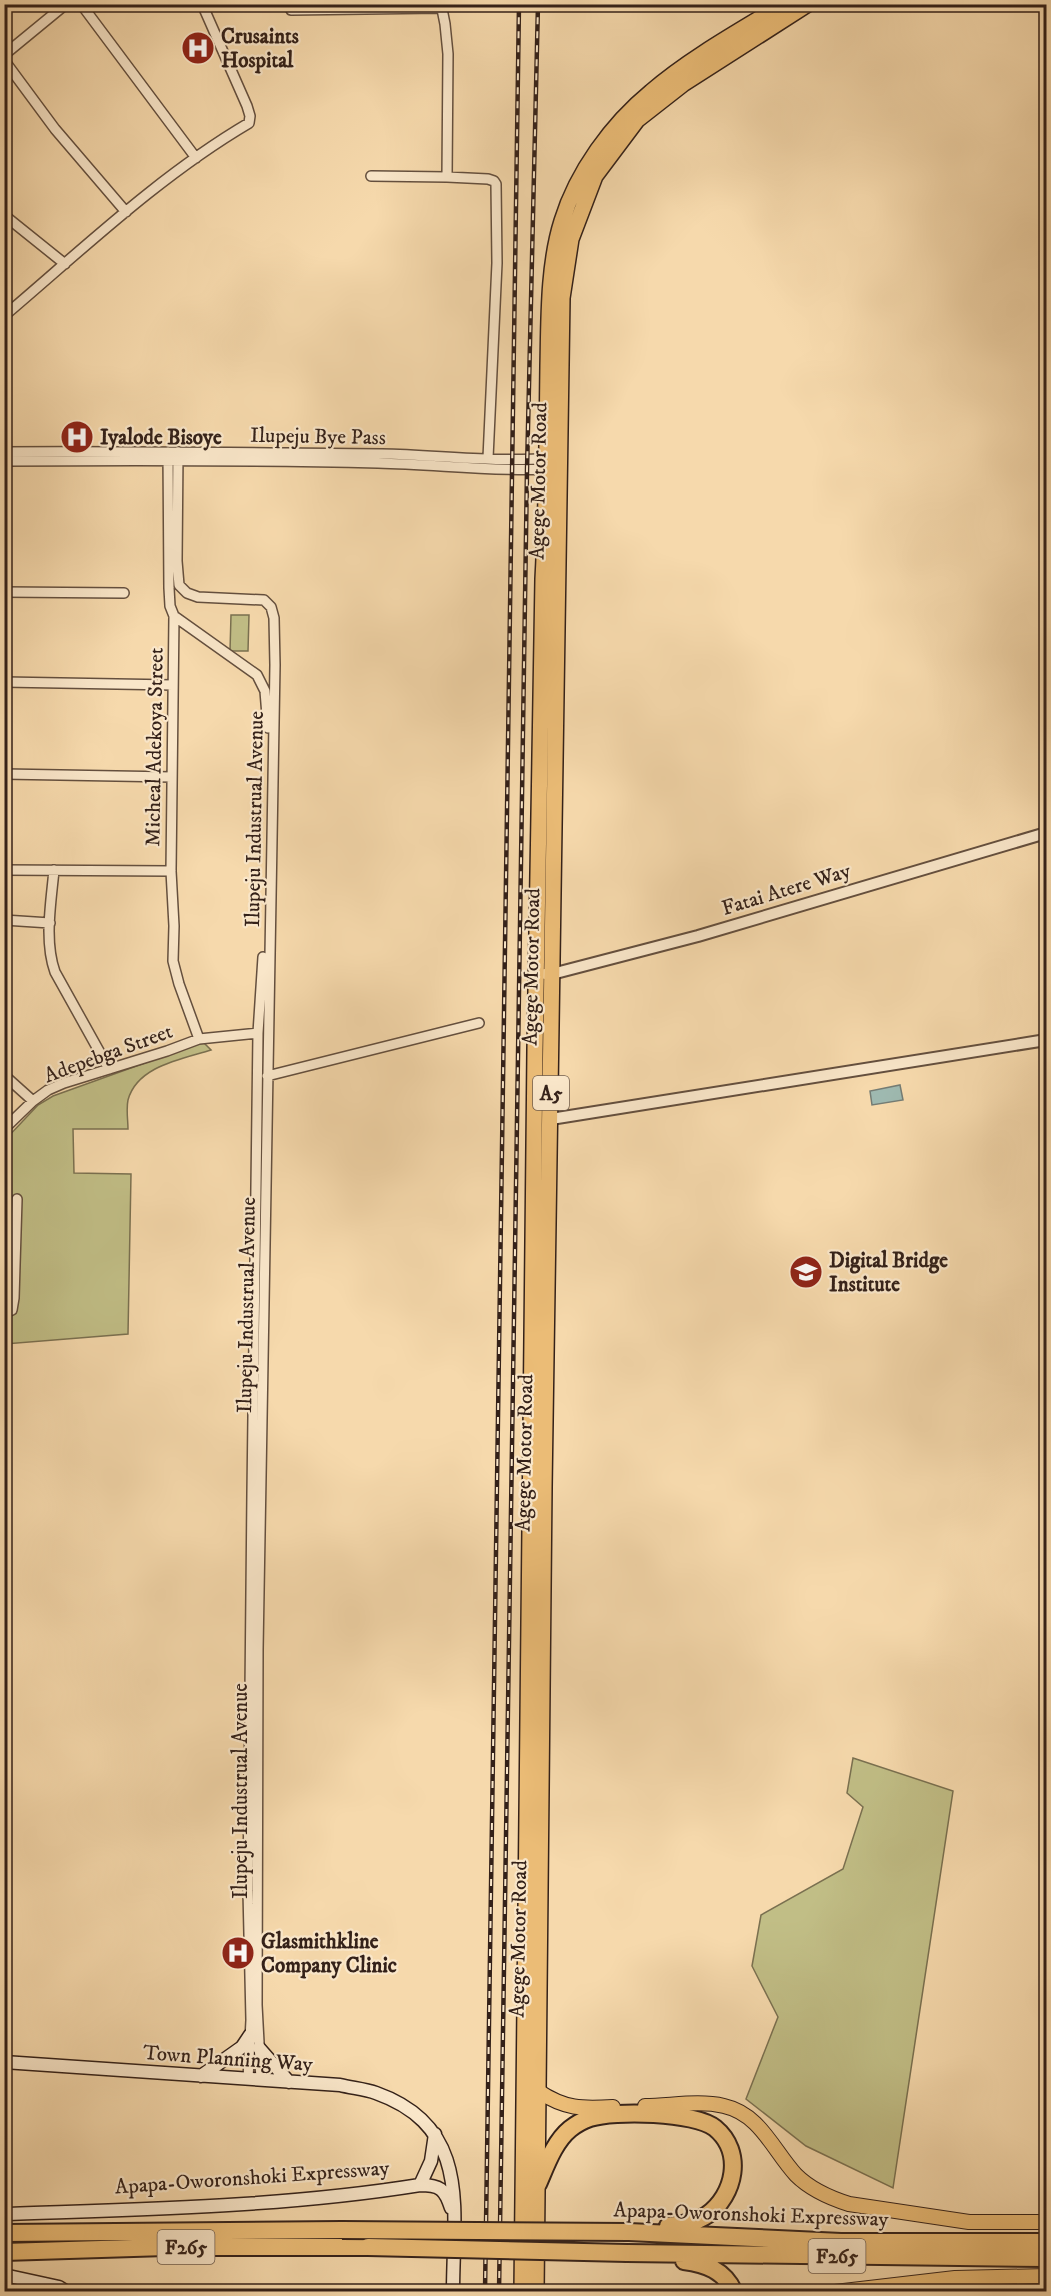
<svg xmlns="http://www.w3.org/2000/svg" width="1051" height="2296" viewBox="0 0 1051 2296" font-family="'IM FELL DW Pica',serif">
  <style>
    .green { fill: #c1be86; stroke: #7a7050; stroke-width: 1.5 }
    .water { fill: #9eb9b0; stroke: #747c74; stroke-width: 1.5 }
    .lines { fill: none; stroke-linecap: round; stroke-linejoin: round }
    .minor-casing { stroke: #644f3e; stroke-width: 12 }
    .tertiary-casing { stroke: #644f3e; stroke-width: 14 }
    .secondary-casing { stroke: #342119; stroke-width: 15 }
    .primary-casing { stroke: #342119; stroke-width: 16 }
    .trunk-casing { stroke: #342119; stroke-width: 18 }
    .motorway-casing { stroke: #342119; stroke-width: 20 }
    .minor { stroke: #f9e6c9; stroke-width: 9 }
    .tertiary { stroke: #f9e6c9; stroke-width: 10 }
    .secondary { stroke: #f9e6c9; stroke-width: 12 }
    .primary { stroke: #ebbc76; stroke-width: 14 }
    .trunk { stroke: #ebbc76; stroke-width: 15 }
    .motorway { stroke: #ebbc76; stroke-width: 16 }
    .rail-casing { stroke: #342119; stroke-width: 4.5 }
    .rail { stroke: #f9e6c9; stroke-width: 2; stroke-dasharray: 7; stroke-linecap: butt }
    .motorway-bridge-casing { stroke: #342119; stroke-width: 20; stroke-linecap: butt }
    .motorway-bridge { stroke: #ebbc76; stroke-width: 16 }
    .labels { text-anchor: middle; stroke-width: 4.5; stroke-linejoin: round; paint-order: stroke }
    .shield { fill: #f9e6c9; stroke: #6f5c4e; stroke-width: 1.5 }
    .shield-label { font-size: 20px; font-weight: bold; fill: #342119 }
    .poi-label { font-size: 21px; font-weight: bold; fill: #342119; stroke: #f9e6c9; text-anchor: start }
    .street-label { font-size: 21px; fill: #342119; stroke: #f9e6c9 }
  </style>
  <rect width="100%" height="100%" fill="#f6d9ac"/>
  <filter id="stains"><feTurbulence type="fractalNoise" baseFrequency=".00333" numOctaves="4"/><feColorMatrix values="0 0 0 0 .2 0 0 0 0 .09 0 0 0 0 .02 0 0 0 .5 -.17"/></filter>
  <radialGradient id="worn" r=".72"><stop offset=".6" stop-color="#630" stop-opacity="0"/><stop offset="1" stop-color="#630" stop-opacity=".3"/></radialGradient>
  <!-- green -->
  <path class="green" d="M 231,615 L 249,615 L 248,651 L 230,651 Z
    M 203,1042 L 211,1050 C 182,1059 137,1066 128,1100 C 126,1109 128,1120 128,1129 L 73,1129 L 74,1173 L 131,1174 L 128,1334 L 5,1344 L 4,1141 L 38,1105 L 53,1096 Z
    M 853,1758 L 953,1791 L 893,2188 L 806,2146 L 746,2099 L 778,2017 L 752,1966 L 761,1915 L 843,1869 L 863,1807 L 847,1793 Z"/>
  <!-- water -->
  <path class="water" d="M 900,1085 L 903,1100 L 872,1105 L 870,1091 Z"/>
  <g class="lines">
    <!-- minor casing -->
    <g class="minor-casing">
      <path id="minor" d="M 81,4 L 196,158
        M 288,4 L 291,10 L 440,8
        M 441,4 L 445,24 L 448,54 L 447,177
        M 4,55 L 66,4
        M 4,60 L 55,129 L 126,212
        M 371,176 L 447,177 L 488,179 L 494,181 L 496,184 L 497,263 L 488,458
        M 4,215 L 65,264
        M 4,316 C 83,249 159,176 249,123 L 250,116 L 247,106 L 202,4
        M 4,452 C 131,451 256,453 382,454 C 438,455 495,463 551,458
        M 168,452 L 169,588 L 170,606 L 174,616 L 171,871 L 174,926 L 173,961 L 179,984 L 199,1039
        M 178,452 L 177,561 L 179,585 L 187,593 L 198,597 L 264,600 L 271,607 L 274,618 L 275,665 L 258,1650 L 257,2005 L 261,2080
        M 4,461 C 129,460 253,460 378,463 C 435,464 493,472 551,469
        M 4,592 L 124,593
        M 174,616 L 257,675 L 265,691 L 268,728
        M 4,682 L 173,685
        M 4,774 L 172,777
        M 4,870 L 171,871
        M 54,870 C 51,903 44,941 55,972 L 109,1069
        M 4,920 L 50,923
        M 4,1075 L 33,1101
        M 267,1076 L 479,1023
        M 4,1129 L 33,1101 L 48,1090 L 64,1083 L 167,1051 L 199,1039 L 258,1033
        M 4,1314 L 12,1310 L 14,1298 L 17,1199
        M 248,2079 L 251,2020 L 248,1891 L 252,1493 L 258,1033 L 263,957
        M 961,2292 L 970,2277"/>
    </g>
    <!-- tertiary casing -->
    <g class="tertiary-casing">
      <path id="tertiary" d="M 545,974 L 552,974 L 698,936 L 1046,833
        M 551,1119 L 1046,1040"/>
    </g>
    <!-- secondary casing -->
    <g class="secondary-casing">
      <path id="secondary" d="M 259,2048 L 289,2082
        M 4,2062 L 340,2085 C 352,2088 365,2089 376,2093 C 472,2127 453,2210 453,2292
        M 201,2076 L 242,2047 L 250,2035
        M 420,2185 C 440,2185 445,2189 451,2208
        M 4,2214 C 143,2209 283,2207 420,2185 L 431,2161 L 435,2134
        M 4,2275 L 59,2287 L 67,2292"/>
    </g>
    <!-- primary casing -->
    <g class="primary-casing">
      <path id="primary" d="M 538,2091 C 565,2109 582,2109 613,2107
        M 645,2106 C 670,2106 699,2100 724,2106 C 760,2114 773,2150 796,2175 C 810,2189 830,2198 849,2204 L 969,2222 L 1046,2222
        M 835,2292 L 955,2278 L 1046,2276"/>
    </g>
    <!-- trunk casing -->
    <g class="trunk-casing">
      <path id="trunk" d="M 522,2292 L 535,1050 L 543,579 C 547,508 547,437 548,366 C 549,320 548,265 562,221 C 577,172 612,124 651,92 C 689,59 741,30 784,4
        M 536,2292 L 544,1488 L 562,298 L 571,239 L 595,176 L 637,120 L 683,84 L 808,4"/>
    </g>
    <!-- motorway casing -->
    <g class="motorway-casing">
      <path id="motorway" d="M 538,2184 C 546,2166 554,2142 570,2129 C 575,2125 584,2120 590,2118 C 614,2110 695,2112 715,2128 C 744,2152 735,2195 707,2215 C 695,2223 682,2224 668,2226
        M 629,2232 L 841,2242 L 1046,2242
        M 4,2233 L 342,2230
        M 4,2252 L 166,2247 L 368,2247
        M 627,2253 L 1046,2258
        M 684,2261 C 706,2264 724,2270 734,2292"/>
    </g>
    <!-- minor -->
    <use href="#minor" class="minor"/>
    <!-- tertiary -->
    <use href="#tertiary" class="tertiary"/>
    <!-- secondary -->
    <use href="#secondary" class="secondary"/>
    <!-- primary -->
    <use href="#primary" class="primary"/>
    <!-- trunk -->
    <use href="#trunk" class="trunk"/>
    <!-- motorway -->
    <use href="#motorway" class="motorway"/>
    <!-- rail casing -->
    <g class="rail-casing">
      <path id="rail" d="M 485,2292 L 519,4
        M 499,2292 L 527,470 L 538,4"/>
    </g>
    <!-- rail -->
    <use href="#rail" class="rail"/>
    <!-- motorway-bridge casing -->
    <g class="motorway-bridge-casing">
      <path id="motorway-bridge" d="M 342,2230 L 629,2232
        M 368,2247 L 627,2253"/>
    </g>
    <!-- motorway-bridge -->
    <use href="#motorway-bridge" class="motorway-bridge"/>
  </g>
  <!-- icons -->
  <defs>
    <g id="hospital-disc" transform="scale(1.725)"><circle r="9.5" fill="#8f2418" stroke="#f9e6c9"/><path d="M-5-5h3v3.5h4V-5h3V5h-3V1.5h-4V5h-3Z" fill="#fff"/></g>
    <g id="university-disc" transform="scale(1.725)"><circle r="9.5" fill="#8f2418" stroke="#f9e6c9"/><path d="M0-5L7-2L0 1L-7-2ZM-4 1L0 2.5L4 1V4Q0 6-4 4Z" fill="#fff"/></g>
  </defs>
  <g fill-rule="evenodd">
    <use href="#hospital-disc" x="198" y="48"/>
    <use href="#hospital-disc" x="77" y="437"/>
    <use href="#university-disc" x="806" y="1272"/>
    <use href="#hospital-disc" x="238" y="1953"/>
  </g>
  <g class="labels">
    <!-- shield labels -->
    <g class="shield">
      <rect x="533" y="1076" width="36" height="34" rx="4.5"/>
      <rect x="157.5" y="2230" width="57" height="34" rx="4.5"/>
      <rect x="808.5" y="2239" width="57" height="34" rx="4.5"/>
    </g>
    <g class="shield-label">
      <text x="551" y="1100">A5</text>
      <text x="186" y="2254">F265</text>
      <text x="837" y="2263">F265</text>
    </g>
    <!-- poi labels -->
    <g class="poi-label">
      <text x="221" y="43">Crusaints<tspan x="221" dy="24">Hospital</tspan></text>
      <text x="100" y="444">Iyalode Bisoye</text>
      <text x="829" y="1267">Digital Bridge<tspan x="829" dy="24">Institute</tspan></text>
      <text x="261" y="1948">Glasmithkline<tspan x="261" dy="24">Company Clinic</tspan></text>
    </g>
    <!-- street labels -->
    <g class="street-label">
      <text transform="translate(318 436) rotate(1)" y="7">Ilupeju Bye Pass</text>
      <text transform="translate(538 481) rotate(-89)" y="7">Agege Motor Road</text>
      <text transform="translate(154 747) rotate(-89)" y="7">Micheal Adekoya Street</text>
      <text transform="translate(254 819) rotate(-89)" y="7">Ilupeju Industrual Avenue</text>
      <text transform="translate(786 889) rotate(-17)" y="7">Fatai Atere Way</text>
      <text transform="translate(531 967) rotate(-89)" y="7">Agege Motor Road</text>
      <text transform="translate(108 1053) rotate(-20)" y="7">Adepebga Street</text>
      <text transform="translate(246 1305) rotate(-89)" y="7">Ilupeju Industrual Avenue</text>
      <text transform="translate(524 1453) rotate(-89)" y="7">Agege Motor Road</text>
      <text transform="translate(240 1791) rotate(-90)" y="7">Ilupeju Industrual Avenue</text>
      <text transform="translate(518 1939) rotate(-89)" y="7">Agege Motor Road</text>
      <text transform="translate(228 2058) rotate(4)" y="7">Town Planning Way</text>
      <text transform="translate(252 2177) rotate(-4)" y="7">Apapa-Oworonshoki Expressway</text>
      <text transform="translate(751 2214) rotate(2)" y="7">Apapa-Oworonshoki Expressway</text>
    </g>
  </g>
  <!-- margin -->
  <rect width="1051" height="2296" fill="none" stroke="#f6d9ac" stroke-width="24"/>
  <rect x="6" y="6" width="1039" height="2284" fill="none" stroke="#342119" stroke-width="3"/>
  <rect x="12" y="12" width="1027" height="2272" fill="none" stroke="#342119" stroke-width="1.5"/>
  <rect width="100%" height="100%" filter="url(#stains)"/>
  <rect width="100%" height="100%" fill="url(#worn)"/>
</svg>
